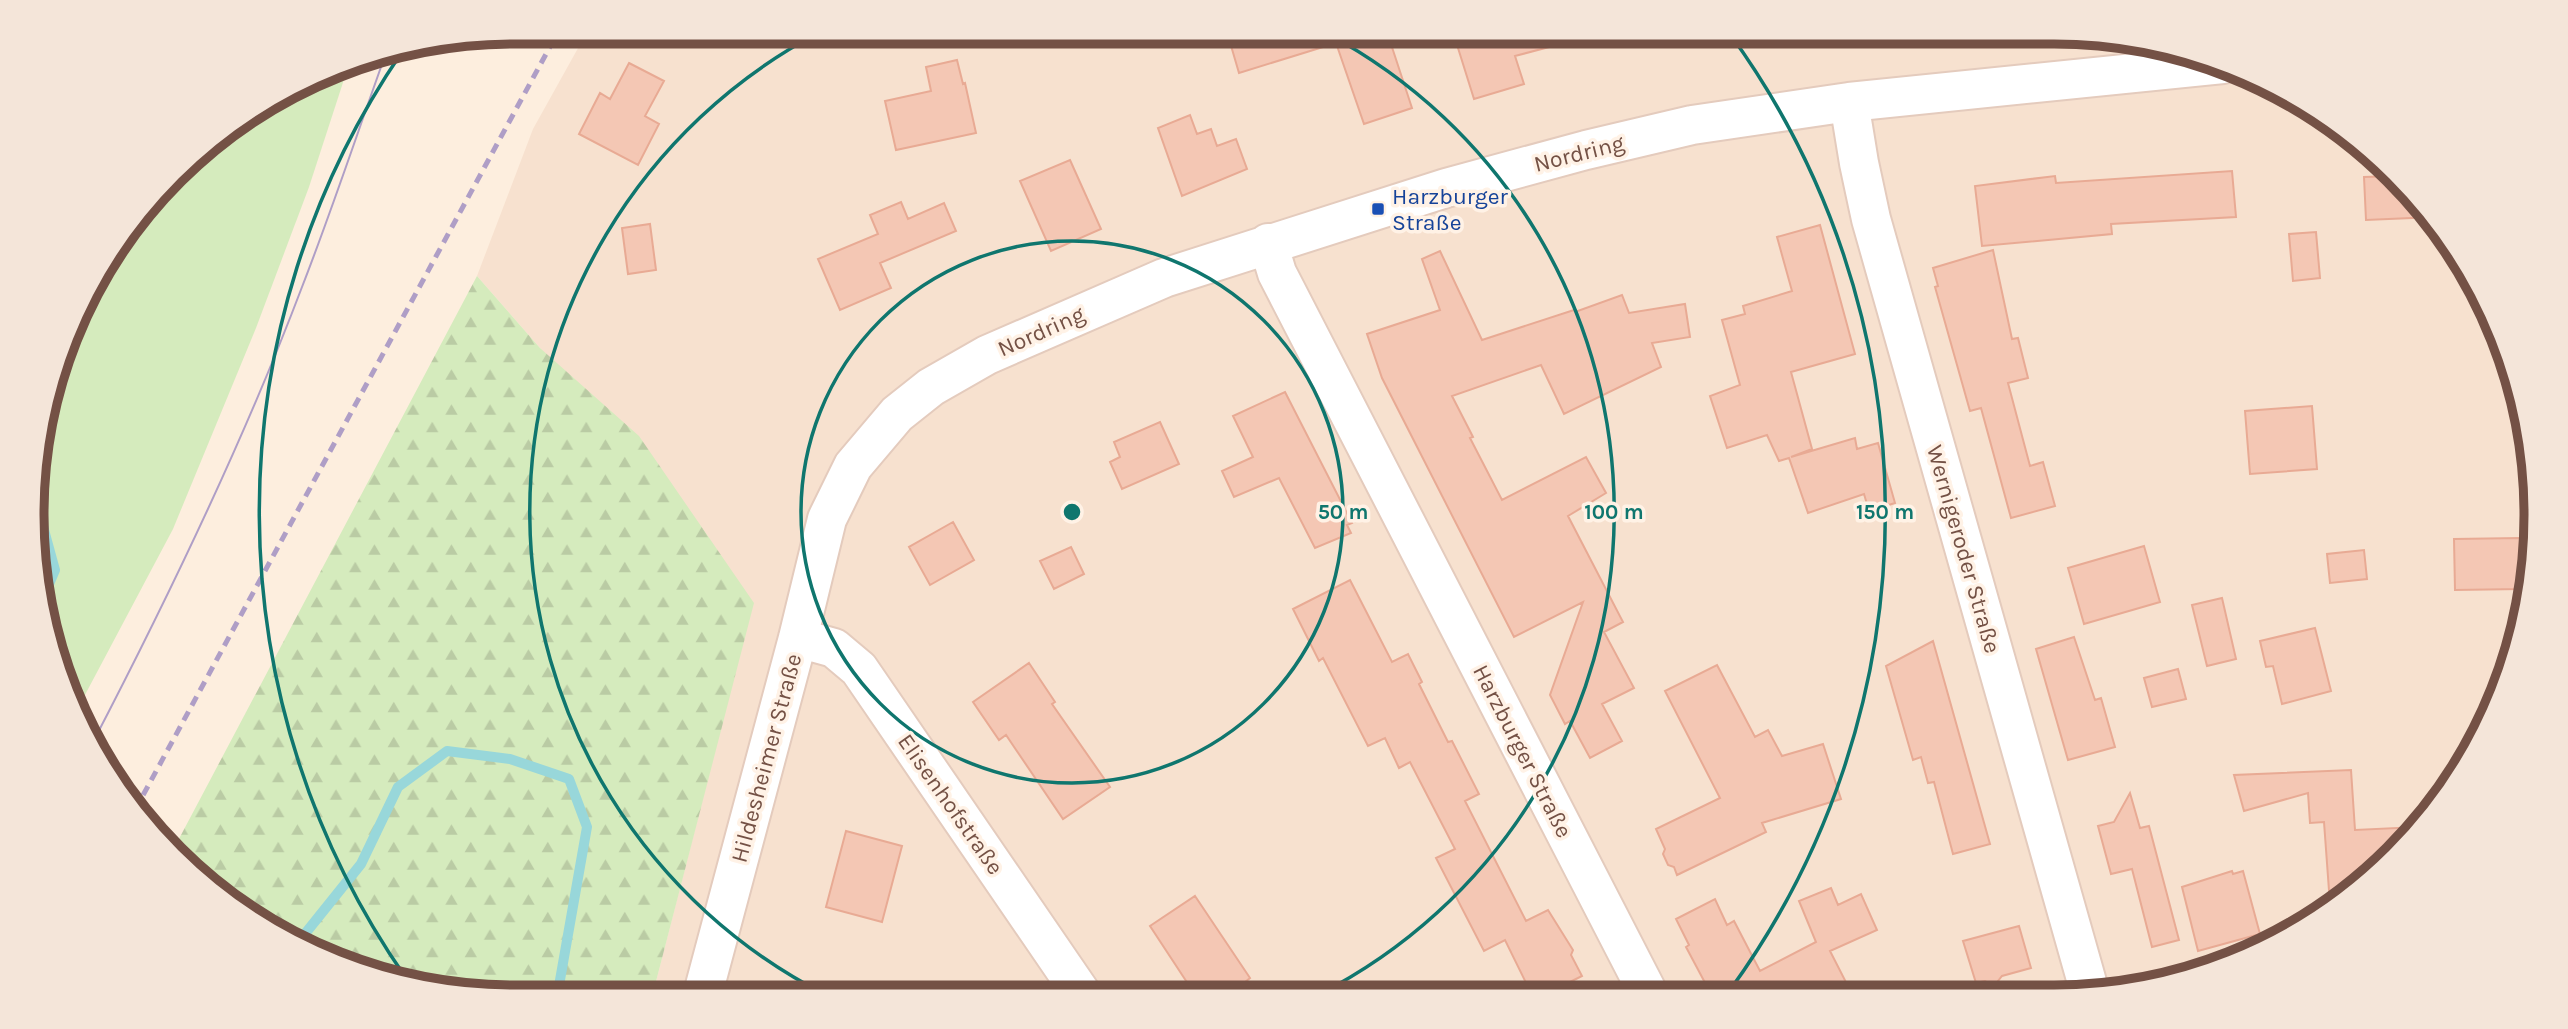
<svg xmlns="http://www.w3.org/2000/svg" width="2568" height="1029" viewBox="0 0 2568 1029" font-family="Karla,sans-serif">
  <style>
    .residential { fill: #f7e1cf }
    .grass { fill: #d5ebbd }
    .forest { fill: url(#forest-firs) }
    .lines { fill: none; stroke-linecap: round; stroke-linejoin: round }
    .stream { stroke: #98d7da; stroke-width: 10 }
    .building { fill: #f4c7b4; stroke: #e8aa94; stroke-width: 2 }
    .minor-casing { stroke: #e4cbbd; stroke-width: 42 }
    .minor { stroke: #fff; stroke-width: 38 }
    .tram { stroke: #af9ec6; stroke-width: 2 }
    .rail { stroke: #af9ec6; stroke-width: 5; stroke-dasharray: 10 7; stroke-linecap: butt }
    .ring { fill: none; stroke: #0f766e; stroke-width: 3.5 }
    .transit-dot { fill: #1a4fb4; stroke: #fff2e6; stroke-width: 2.5 }
    .labels { text-anchor: middle; stroke-width: 7; stroke-linejoin: round; paint-order: stroke }
    .street-label { font-size: 23px; fill: #745145; stroke: #fff2e6 }
    .transit-label { font-size: 23px; fill: #164399; stroke: #fff2e6; text-anchor: start }
    .rim { fill: none; stroke: #745145; stroke-width: 9 }
    .centre { fill: #0f766e; stroke: #fff2e6; stroke-width: 3.5 }
    .ring-label { font-size: 21px; text-anchor: middle; font-weight: bold; fill: #0f766e; stroke: #fff2e6; stroke-width: 7; stroke-linejoin: round; paint-order: stroke }
  </style>
  <defs>
    <pattern id="forest-firs" width="22" height="20" patternUnits="userSpaceOnUse" patternTransform="scale(1.75)"><rect width="22" height="20" fill="#d5ebbd"/><path d="M5 1l3.5 6h-7zM16 11l3.5 6h-7z" fill="#bacba4"/></pattern>
  </defs>
  <rect width="100%" height="100%" fill="#fdeede"/>
  <!-- residential -->
  <path class="residential" d="M 587,32 L 2054,32 L 2208,57 L 2295,96 L 2372,151 L 2436,220 L 2487,301 L 2520,389 L 2535,483 L 2532,577 L 2511,669 L 2455,782 L 2372,878 L 2239,961 L 2117,993 L 652,997 L 753,603 L 540,348 L 477,276 L 533,129 Z"/>
  <!-- grass -->
  <path class="grass" d="M 350,61 L 309,187 L 256,328 L 173,529 L 78,708 L 41,608 L 36,451 L 57,360 L 96,273 L 196,151 L 273,96 Z"/>
  <!-- forest -->
  <path class="forest" d="M 477,276 L 540,348 L 639,436 L 754,603 L 652,997 L 515,997 L 360,972 L 220,897 L 172,852 Z"/>
  <g class="lines">
    <!-- stream -->
    <path class="stream" d="M 38,508 L 55,570 L 41,603
      M 300,940 L 361,864 L 398,787 L 447,751 L 510,759 L 569,779 L 587,827 L 557,997"/>
  </g>
  <!-- building -->
  <path class="building" d="M 1227,32 L 1387,32 L 1412,108 L 1364,124 L 1336,43 L 1239,73 Z
    M 1453,32 L 1571,32 L 1572,41 L 1515,56 L 1524,84 L 1474,99 Z
    M 957,60 L 963,84 L 965,83 L 976,133 L 896,150 L 885,101 L 931,91 L 926,67 Z
    M 629,63 L 664,81 L 645,116 L 659,124 L 638,165 L 579,134 L 600,93 L 610,99 Z
    M 1190,115 L 1197,134 L 1211,129 L 1217,146 L 1236,139 L 1247,169 L 1182,196 L 1158,128 Z
    M 1070,160 L 1101,229 L 1051,251 L 1020,181 Z
    M 2232,171 L 2236,217 L 2111,224 L 2112,234 L 1982,246 L 1975,186 L 2055,176 L 2056,183 Z
    M 2395,176 L 2403,185 L 2434,217 L 2366,220 L 2364,177 Z
    M 901,202 L 908,219 L 944,203 L 956,231 L 880,263 L 891,288 L 840,310 L 818,259 L 878,234 L 870,215 Z
    M 650,224 L 656,270 L 628,274 L 622,228 Z
    M 1820,225 L 1855,354 L 1791,372 L 1812,449 L 1791,457 L 1855,438 L 1857,449 L 1878,443 L 1895,503 L 1869,511 L 1864,494 L 1808,513 L 1789,458 L 1779,461 L 1767,435 L 1727,448 L 1710,396 L 1740,385 L 1722,320 L 1745,314 L 1743,306 L 1792,291 L 1777,237 Z
    M 2316,232 L 2320,278 L 2293,281 L 2289,234 Z
    M 1993,250 L 2012,339 L 2018,338 L 2028,378 L 2008,383 L 2030,466 L 2043,462 L 2055,506 L 2011,518 L 1981,408 L 1970,411 L 1935,287 L 1938,286 L 1933,268 Z
    M 1440,251 L 1482,340 L 1574,310 L 1575,312 L 1622,295 L 1629,313 L 1685,304 L 1690,337 L 1652,343 L 1661,367 L 1564,414 L 1541,365 L 1452,396 L 1473,437 L 1470,438 L 1502,500 L 1586,457 L 1606,493 L 1568,516 L 1623,622 L 1604,632 L 1634,688 L 1602,704 L 1622,741 L 1590,758 L 1570,721 L 1565,724 L 1550,695 L 1583,602 L 1514,637 L 1382,378 L 1367,334 L 1440,310 L 1422,259 Z
    M 1285,392 L 1352,523 L 1347,525 L 1351,533 L 1315,548 L 1279,478 L 1234,497 L 1222,471 L 1253,457 L 1233,416 Z
    M 2312,406 L 2317,469 L 2250,474 L 2245,411 Z
    M 1160,422 L 1179,464 L 1122,489 L 1110,462 L 1120,457 L 1114,442 Z
    M 953,522 L 974,560 L 930,585 L 909,547 Z
    M 2520,538 L 2520,589 L 2455,590 L 2454,539 Z
    M 2144,546 L 2160,602 L 2084,624 L 2068,568 Z
    M 1071,547 L 1084,574 L 1054,589 L 1040,561 Z
    M 2364,550 L 2367,579 L 2330,583 L 2327,554 Z
    M 1350,580 L 1392,662 L 1408,654 L 1422,682 L 1419,684 L 1448,742 L 1452,741 L 1479,794 L 1465,801 L 1526,921 L 1548,910 L 1573,950 L 1571,955 L 1582,976 L 1544,995 L 1532,995 L 1505,940 L 1484,951 L 1436,858 L 1455,849 L 1410,762 L 1399,768 L 1385,738 L 1368,746 L 1323,658 L 1319,661 L 1293,609 Z
    M 2222,598 L 2236,659 L 2207,666 L 2192,605 Z
    M 2315,628 L 2331,691 L 2282,704 L 2273,666 L 2266,667 L 2260,641 Z
    M 2074,637 L 2095,700 L 2101,698 L 2115,747 L 2068,760 L 2036,649 Z
    M 1933,641 L 1990,844 L 1953,854 L 1934,782 L 1928,783 L 1921,757 L 1913,760 L 1886,666 Z
    M 1029,663 L 1055,702 L 1052,704 L 1110,787 L 1063,819 L 1006,735 L 999,740 L 973,702 Z
    M 1717,665 L 1755,737 L 1768,730 L 1782,756 L 1823,744 L 1841,799 L 1762,823 L 1766,832 L 1677,875 L 1674,867 L 1668,865 L 1663,854 L 1665,849 L 1656,829 L 1720,798 L 1665,691 Z
    M 2178,669 L 2186,699 L 2152,707 L 2144,678 Z
    M 2351,770 L 2355,830 L 2417,827 L 2372,878 L 2330,904 L 2324,822 L 2310,823 L 2308,793 L 2244,811 L 2234,775 Z
    M 2130,793 L 2140,828 L 2149,826 L 2179,940 L 2152,947 L 2132,869 L 2111,874 L 2098,826 L 2114,822 Z
    M 846,831 L 902,846 L 882,922 L 826,907 Z
    M 2232,871 L 2233,874 L 2243,871 L 2260,934 L 2198,951 L 2182,887 Z
    M 1831,888 L 1838,905 L 1861,894 L 1877,930 L 1830,951 L 1852,994 L 1711,994 L 1686,947 L 1689,945 L 1676,919 L 1715,899 L 1727,925 L 1734,921 L 1760,971 L 1816,942 L 1799,901 Z
    M 1195,896 L 1250,978 L 1228,996 L 1196,996 L 1150,926 Z
    M 2019,926 L 2031,968 L 2002,976 L 1994,986 L 1985,981 L 1976,983 L 1963,941 Z"/>
  <g class="lines">
    <!-- minor casing -->
    <g class="minor-casing">
      <path id="minor" d="M 1849,102 L 1859,163 L 1871,219 L 2090,993
        M 1268,243 L 1277,273 L 1649,995
        M 798,638 L 834,648 L 859,669 L 1083,996
        M 702,997 L 798,638 L 827,519 L 853,466 L 897,414 L 931,387 L 987,355 L 1164,278 L 1446,188 L 1586,150 L 1692,125 L 1849,102 L 2223,64"/>
    </g>
    <!-- minor -->
    <use href="#minor" class="minor"/>
    <!-- tram -->
    <path class="tram" d="M 92,744 C 169,596 243,443 302,287 C 332,210 358,131 386,53"/>
    <!-- rail -->
    <path class="rail" d="M 135,810 L 558,32"/>
  </g>
  <!-- distance rings -->
  <g class="ring">
    <circle cx="1072" cy="512" r="271"/>
    <path d="M826 995A542 542 0 0 1 818 33M1326 33A542 542 0 0 1 1318 995"/>
    <path d="M406 978A813 813 0 0 1 402 52M1730 34A813 813 0 0 1 1730 990"/>
  </g>
  <!-- markers -->
  <rect class="transit-dot" x="1371" y="202" width="14" height="14" rx="3.5"/>
  <g class="labels">
    <!-- street labels -->
    <g class="street-label">
      <text transform="translate(1579 153) rotate(-14)" y="8">Nordring</text>
      <text transform="translate(1041 331) rotate(-24)" y="8">Nordring</text>
      <text transform="translate(1964 549) rotate(74)" y="8">Wernigeroder Straße</text>
      <text transform="translate(1523 751) rotate(63)" y="8">Harzburger Straße</text>
      <text transform="translate(766 758) rotate(-75)" y="8">Hildesheimer Straße</text>
      <text transform="translate(951 804) rotate(55)" y="8">Elisenhofstraße</text>
    </g>
    <!-- transit labels -->
    <g class="transit-label">
      <text x="1392" y="204">Harzburger<tspan x="1392" dy="26">Straße</tspan></text>
    </g>
  </g>
  <!-- crop -->
  <path d="M0 0H2568V1029H0ZM514 44H2054A470 470 0 0 1 2524 514V515A470 470 0 0 1 2054 985H514A470 470 0 0 1 44 515V514A470 470 0 0 1 514 44Z" fill="#f4e5d9" fill-rule="evenodd"/>
  <path class="rim" d="M514 44H2054A470 470 0 0 1 2524 514V515A470 470 0 0 1 2054 985H514A470 470 0 0 1 44 515V514A470 470 0 0 1 514 44Z"/>
  <circle cx="1072" cy="512" r="10" class="centre"/>
  <g class="ring-label">
    <text x="1343" y="519">50 m</text>
    <text x="1614" y="519">100 m</text>
    <text x="1885" y="519">150 m</text>
  </g>
</svg>
